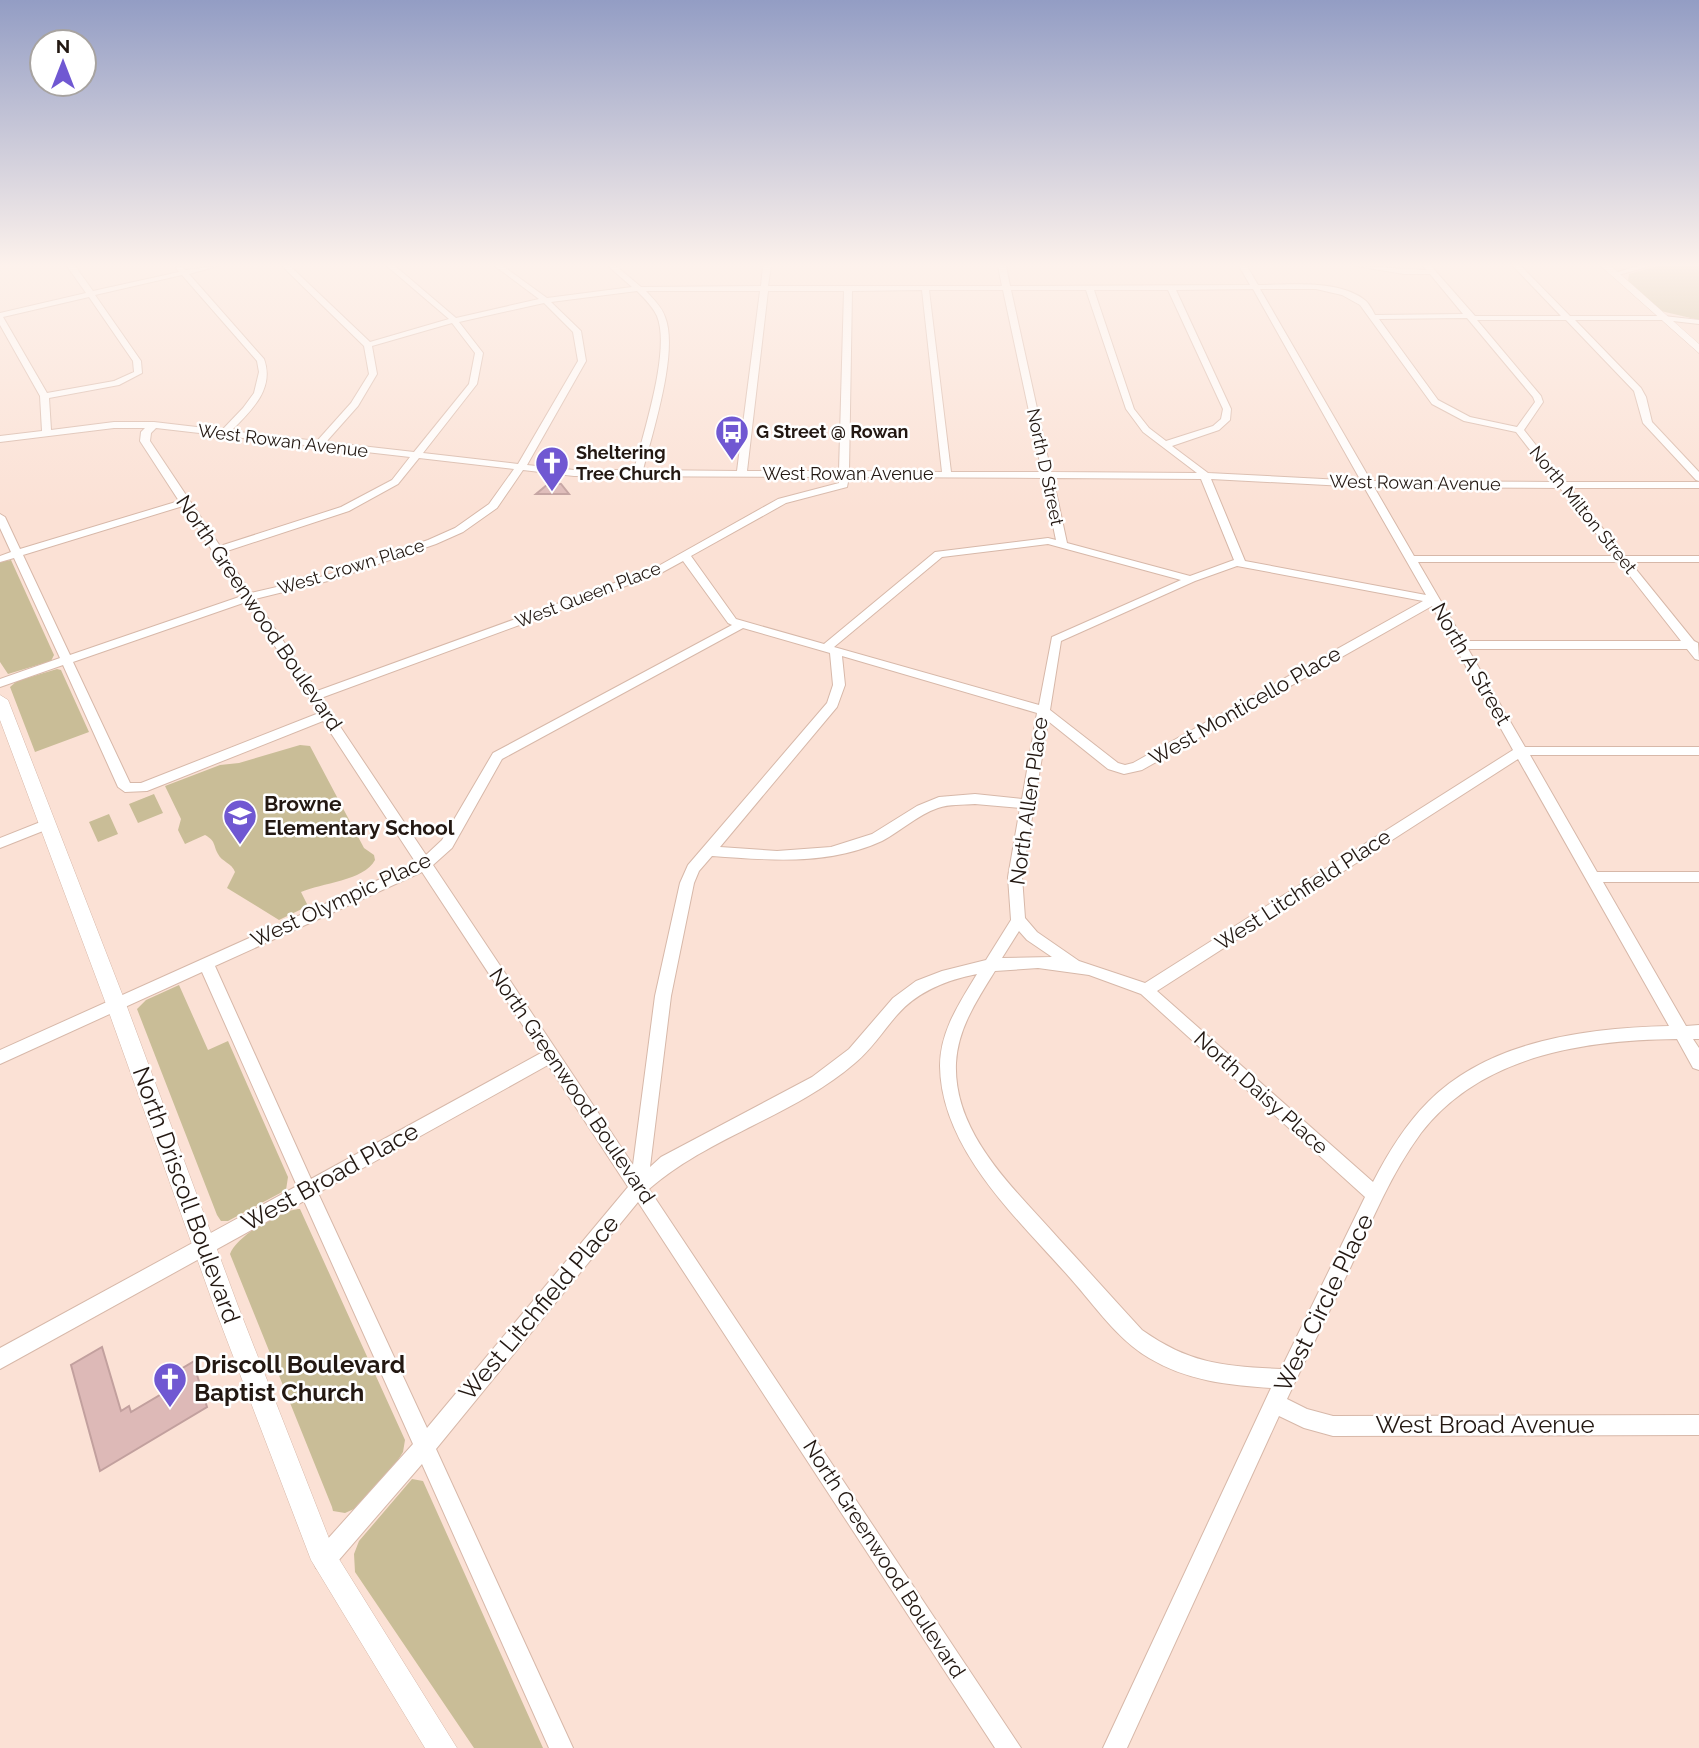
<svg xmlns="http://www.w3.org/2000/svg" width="1699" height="1748" viewBox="0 0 1699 1748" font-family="Raleway,sans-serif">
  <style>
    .green { fill: #c9bd97 }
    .building { fill: #ddb9b7; stroke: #c2a09e; stroke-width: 2 }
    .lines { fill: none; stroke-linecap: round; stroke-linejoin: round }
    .minor-casing { stroke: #d7b8a9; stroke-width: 2 }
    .major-casing { stroke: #d7b8a9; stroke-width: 1 }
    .minor { fill: #fff; fill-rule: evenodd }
    .major { fill: #fff; fill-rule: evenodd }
    .labels { text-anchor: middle; stroke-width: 5; stroke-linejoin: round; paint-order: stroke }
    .far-poi-label { font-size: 18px; font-weight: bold; fill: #231812; stroke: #fff; text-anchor: start }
    .far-street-label { font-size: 18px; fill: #231812; stroke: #fff }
    .street-label { font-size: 21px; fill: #231812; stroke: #fff }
    .poi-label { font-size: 21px; font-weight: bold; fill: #231812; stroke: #fff; text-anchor: start }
    .near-street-label { font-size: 24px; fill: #231812; stroke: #fff }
    .near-poi-label { font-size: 24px; font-weight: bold; fill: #231812; stroke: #fff; text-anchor: start }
  </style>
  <rect width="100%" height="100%" fill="#fbe1d5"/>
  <!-- green -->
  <path class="green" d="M 1657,266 L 1699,266 L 1699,320 L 1661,311 L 1628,281 L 1629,274 Z
    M 11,560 L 54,655 L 51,661 L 8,674 L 0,662 L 0,562 Z
    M 57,669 L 61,670 L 89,732 L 35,752 L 10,687 L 17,681 Z
    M 300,745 L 310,746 L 364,848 L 374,855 L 375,860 C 364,881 321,883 301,892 L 308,906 L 279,920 L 227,888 L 235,872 C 232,863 222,862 218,854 C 213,845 216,841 205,835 L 185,844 L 178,830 L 181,819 L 165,786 L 220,765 L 239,763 Z
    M 154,794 L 163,813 L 138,823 L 129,804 Z
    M 109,814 L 118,834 L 98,842 L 89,822 Z
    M 179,985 L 208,1050 L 228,1041 L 288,1177 L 286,1190 L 228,1221 L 221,1221 L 217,1215 L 137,1009 L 146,1000 Z
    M 300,1209 L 405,1440 L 403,1452 L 398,1460 L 354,1509 L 345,1513 L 333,1511 L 332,1507 L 230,1254 C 236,1236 282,1209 300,1209 Z
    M 412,1479 L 423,1481 L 543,1748 L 474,1748 L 355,1572 L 354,1554 L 359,1541 Z"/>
  <!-- building -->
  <path class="building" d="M 548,484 L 561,484 L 569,494 L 536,494 Z
    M 102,1347 L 121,1411 L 129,1406 L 131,1412 L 175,1386 L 171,1375 L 196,1360 L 200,1373 L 197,1375 L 207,1407 L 100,1471 L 71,1365 Z"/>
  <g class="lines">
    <!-- minor casing -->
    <g class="minor-casing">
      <path id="minor" d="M 67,266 L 75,266 L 93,291 L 179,272 L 176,268 L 180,266 L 186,270 L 218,266 L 189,274 L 264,359 C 275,389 251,411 231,431 L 317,441 L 351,403 L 369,374 L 364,346 L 282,266 L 290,266 L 370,342 L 449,319 L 387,266 L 395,266 L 456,318 L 539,299 L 495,266 L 503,266 L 547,298 L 632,287 L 608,266 L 616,266 L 641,287 L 761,286 L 763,266 L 771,266 L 768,286 L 1002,286 L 998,266 L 1006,266 L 1010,286 L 1250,285 L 1239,266 L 1247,266 L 1258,285 C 1289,285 1340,279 1366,301 C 1369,304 1373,311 1375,315 L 1463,314 L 1430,274 L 1404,274 L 1356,266 L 1426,270 L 1423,266 L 1431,266 L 1475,316 L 1561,316 L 1513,266 L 1521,266 L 1570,316 L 1664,316 L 1699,320 L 1699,324 L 1664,320 L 1575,320 L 1641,388 L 1646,397 L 1652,422 L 1699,472 L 1699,481 L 1696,480 L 1643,423 L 1634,391 L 1566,320 L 1477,320 L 1541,396 L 1543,402 L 1524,430 L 1565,482 L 1699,482 L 1699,488 L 1570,488 L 1625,556 L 1699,556 L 1699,562 L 1630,562 L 1694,641 L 1698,643 L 1699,660 L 1695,659 L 1687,649 L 1468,649 L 1525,747 L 1699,747 L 1699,755 L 1530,755 L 1597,872 L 1699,872 L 1699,882 L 1603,882 L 1686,1026 L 1699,1025 L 1699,1039 L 1693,1039 L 1699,1048 L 1699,1070 L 1693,1068 L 1677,1039 C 1585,1040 1481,1055 1421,1133 C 1391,1174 1373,1218 1352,1264 C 1331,1309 1308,1354 1287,1399 L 1307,1409 L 1333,1416 L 1699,1415 L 1699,1435 L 1333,1436 L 1304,1428 L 1279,1416 L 1127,1748 L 1103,1748 L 1271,1388 C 1228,1385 1187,1381 1149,1358 C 1117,1339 1095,1306 1071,1279 C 1019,1220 941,1150 940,1066 C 940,1031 960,1002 977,974 C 947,980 918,991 897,1015 C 883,1031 872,1049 855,1063 C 794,1116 710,1136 649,1189 L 1021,1748 L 995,1748 L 638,1202 L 436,1449 L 573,1748 L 549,1748 L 422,1464 L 332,1568 L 324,1571 L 316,1568 L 313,1560 L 316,1552 L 413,1444 L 304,1201 L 0,1369 L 0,1348 L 297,1186 L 202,972 L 0,1064 L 0,1050 L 416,863 L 323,721 L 147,791 L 125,792 L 118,787 L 63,665 L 0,687 L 0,679 L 60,658 L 14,558 L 0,562 L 0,556 L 11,552 L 0,528 L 0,514 L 5,517 L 20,549 L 179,501 L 140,441 L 141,432 L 145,428 L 114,428 L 0,442 L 0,436 L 42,431 L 40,396 L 0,325 L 0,313 L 86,293 ZM 182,275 L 257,361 L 259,372 L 254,393 L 243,408 L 222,430 L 154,422 L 114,422 L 51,430 L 49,398 L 119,385 L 142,373 L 141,361 L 95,295 ZM 1253,289 L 1361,481 L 1208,473 L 1172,446 L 1219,430 L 1230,420 L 1231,409 L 1176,290 ZM 1260,289 L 1316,289 L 1342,295 L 1360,305 L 1432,404 L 1464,421 L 1516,432 L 1555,482 L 1371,481 ZM 922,290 L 942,472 L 849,471 L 852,291 ZM 929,290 L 1003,290 L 1042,472 L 951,472 ZM 1011,290 L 1086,290 L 1126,409 L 1143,432 L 1197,473 L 1051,472 ZM 1094,290 L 1168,290 L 1223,409 L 1221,419 L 1213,426 L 1166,441 L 1149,428 L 1134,409 ZM 637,291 C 644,298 653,307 657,316 C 671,350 643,434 634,470 L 574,470 L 527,465 L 586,361 L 581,331 L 551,302 ZM 646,291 L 760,291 L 737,471 L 643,470 C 652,434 679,351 665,317 C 662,307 653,299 646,291 ZM 768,291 L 844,291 L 839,471 L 747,471 ZM 89,297 L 133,361 L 134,372 L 114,381 L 47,393 L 3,317 ZM 544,303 L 573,332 L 578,361 L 518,464 L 423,453 L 477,384 L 483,353 L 459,322 ZM 1467,318 L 1533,397 L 1535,402 L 1517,427 L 1470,417 L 1438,400 L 1379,319 ZM 452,323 L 475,353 L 469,384 L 414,452 L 326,442 L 358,406 L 377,374 L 372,346 ZM 156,428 L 410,457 L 392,480 L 341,507 L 220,546 L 150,441 L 151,433 ZM 419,458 L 514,469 L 489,504 L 455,528 L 428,540 L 324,576 L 251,593 L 224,552 L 349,511 L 398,484 ZM 523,470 L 574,476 L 839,477 L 839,483 L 778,499 L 653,569 L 317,691 L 255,599 L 332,580 L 436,544 L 463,532 L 497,508 ZM 849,477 L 1043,478 L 1056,540 L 1048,538 L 935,552 L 824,644 L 736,619 L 691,556 L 786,503 L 847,487 ZM 1053,478 L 1201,479 L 1234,560 L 1190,576 L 1067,543 ZM 1211,479 L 1364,487 L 1426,595 L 1245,561 ZM 1374,487 L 1560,488 L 1614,556 L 1414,556 ZM 183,506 L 242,596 L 70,655 L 23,555 ZM 1048,544 L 1181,580 L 1052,637 L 1039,705 L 834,647 L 942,557 ZM 683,561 L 728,623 L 732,625 L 493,753 L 442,840 L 426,855 L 321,698 L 661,573 ZM 1418,562 L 1619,562 L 1681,641 L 1464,641 ZM 1237,566 L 1423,601 L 1133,763 L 1125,765 L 1118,763 L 1050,710 L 1061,641 L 1195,581 ZM 246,602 L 319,713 L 141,783 L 130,783 L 73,662 ZM 1432,606 L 1513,750 L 1145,983 L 1079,961 L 1037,932 L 1025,918 L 1022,877 L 1048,721 L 1108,769 L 1124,774 L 1142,770 ZM 743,628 L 830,653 L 833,685 L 827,703 L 688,865 L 680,883 L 655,996 L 633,1165 L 433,865 L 452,848 L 502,759 ZM 842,656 L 1037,713 L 1022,799 L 975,794 L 939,797 L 917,806 L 872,834 L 831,847 L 777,851 L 720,847 L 837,707 L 845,685 ZM 1518,759 L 1669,1026 C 1587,1028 1489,1040 1428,1102 C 1405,1125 1388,1153 1373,1182 L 1157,991 ZM 975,804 L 1020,808 L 1008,877 L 1011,920 L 986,960 L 942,971 L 916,981 L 893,998 L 849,1049 L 812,1077 L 661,1157 L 650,1167 L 671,996 L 694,883 L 699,871 L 712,856 C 769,860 828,866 882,841 C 901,831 917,815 938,808 C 949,804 963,805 975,804 ZM 422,872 L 541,1053 L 311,1179 L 215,966 ZM 1019,931 L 1027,940 L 1052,957 L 1002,958 ZM 1038,968 L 1089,975 L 1141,994 L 1365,1197 L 1281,1369 C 1223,1366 1190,1364 1142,1330 C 1114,1300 1087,1269 1059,1239 C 1016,1190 953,1135 956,1063 C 958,1028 977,1000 995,971 ZM 548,1065 L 628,1187 L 427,1428 L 318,1193 Z
        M 1638,266 L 1650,266 L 1615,276 L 1611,274 Z
        M 48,819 L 53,821 L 55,824 L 53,827 L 0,848 L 0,838 Z"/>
    </g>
    <!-- major casing -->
    <g class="major-casing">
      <path id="major" d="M 1601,266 L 1611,266 L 1699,344 L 1699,353 Z
        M 0,695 L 8,700 L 126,1004 L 238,1306 L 334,1551 L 457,1748 L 425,1748 L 311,1560 L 214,1306 L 106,1004 L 0,720 Z"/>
    </g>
    <!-- minor -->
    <use href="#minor" class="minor"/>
    <!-- major -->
    <use href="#major" class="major"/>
  </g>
  <!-- sky -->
  <linearGradient id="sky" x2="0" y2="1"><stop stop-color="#939dc4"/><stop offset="0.52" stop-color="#fdf2ec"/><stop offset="1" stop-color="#fdf2ec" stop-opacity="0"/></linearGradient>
  <rect width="1699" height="510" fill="url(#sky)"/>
  <!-- icons -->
  <defs>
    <g id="bus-pin" transform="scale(1.75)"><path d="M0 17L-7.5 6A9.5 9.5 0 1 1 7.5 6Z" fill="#7058d2" stroke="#fff"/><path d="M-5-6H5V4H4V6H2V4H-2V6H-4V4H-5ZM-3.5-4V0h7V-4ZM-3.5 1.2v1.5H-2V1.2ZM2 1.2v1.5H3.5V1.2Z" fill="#fff"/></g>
    <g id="church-pin" transform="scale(1.75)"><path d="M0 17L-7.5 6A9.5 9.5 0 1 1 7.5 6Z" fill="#7058d2" stroke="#fff"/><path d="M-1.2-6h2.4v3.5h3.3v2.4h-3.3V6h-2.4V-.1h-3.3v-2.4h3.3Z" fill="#fff"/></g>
    <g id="school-pin" transform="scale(1.75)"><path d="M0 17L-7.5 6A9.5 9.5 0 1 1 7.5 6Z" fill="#7058d2" stroke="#fff"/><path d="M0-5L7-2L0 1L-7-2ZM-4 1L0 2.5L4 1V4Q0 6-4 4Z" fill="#fff"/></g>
  </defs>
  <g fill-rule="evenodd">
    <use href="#bus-pin" x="732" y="432"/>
    <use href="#church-pin" x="552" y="463"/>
    <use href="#school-pin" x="240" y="816"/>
    <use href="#church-pin" x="170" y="1379"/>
  </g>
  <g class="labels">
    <!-- far-poi labels -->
    <g class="far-poi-label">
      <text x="756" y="438">G Street @ Rowan</text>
      <text x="576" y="459">Sheltering<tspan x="576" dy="21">Tree Church</tspan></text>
    </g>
    <!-- far-street labels -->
    <g class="far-street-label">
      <text transform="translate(283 441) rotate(7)" y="6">West Rowan Avenue</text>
      <text transform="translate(1045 467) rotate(78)" y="6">North D Street</text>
      <text x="848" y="480">West Rowan Avenue</text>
      <text transform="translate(1415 483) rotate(1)" y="6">West Rowan Avenue</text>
      <text transform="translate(1583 510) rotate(51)" y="6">North Milton Street</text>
      <text transform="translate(351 567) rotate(-17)" y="6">West Crown Place</text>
      <text transform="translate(588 595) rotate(-21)" y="6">West Queen Place</text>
    </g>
    <!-- street labels -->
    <g class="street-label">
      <text transform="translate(259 613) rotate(56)" y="7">North Greenwood Boulevard</text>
      <text transform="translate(1471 664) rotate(60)" y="7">North A Street</text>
      <text transform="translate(1245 706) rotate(-30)" y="7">West Monticello Place</text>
      <text transform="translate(1029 801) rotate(-82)" y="7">North Allen Place</text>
      <text transform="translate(1303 890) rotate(-33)" y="7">West Litchfield Place</text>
      <text transform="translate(341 900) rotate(-25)" y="7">West Olympic Place</text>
      <text transform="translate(572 1086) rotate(56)" y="7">North Greenwood Boulevard</text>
      <text transform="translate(1261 1093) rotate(42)" y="7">North Daisy Place</text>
      <text transform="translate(884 1559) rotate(57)" y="7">North Greenwood Boulevard</text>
    </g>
    <!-- poi labels -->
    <g class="poi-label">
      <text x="264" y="811">Browne<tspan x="264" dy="24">Elementary School</tspan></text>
    </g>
    <!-- near-street labels -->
    <g class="near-street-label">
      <text transform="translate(330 1177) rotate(-29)" y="8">West Broad Place</text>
      <text transform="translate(186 1195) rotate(70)" y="8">North Driscoll Boulevard</text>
      <text transform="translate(1324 1303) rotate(-64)" y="8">West Circle Place</text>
      <text transform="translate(539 1308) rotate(-50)" y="8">West Litchfield Place</text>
      <text x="1485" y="1433">West Broad Avenue</text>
    </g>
    <!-- near-poi labels -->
    <g class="near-poi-label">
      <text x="194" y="1373">Driscoll Boulevard<tspan x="194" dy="28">Baptist Church</tspan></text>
    </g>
  </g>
  <!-- north arrow -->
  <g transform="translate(63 63)"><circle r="33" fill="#ffffff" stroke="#a7a3a0" stroke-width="2"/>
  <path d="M0-5L12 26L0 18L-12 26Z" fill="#7058d2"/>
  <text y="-10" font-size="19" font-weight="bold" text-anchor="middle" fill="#231812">N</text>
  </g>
</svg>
